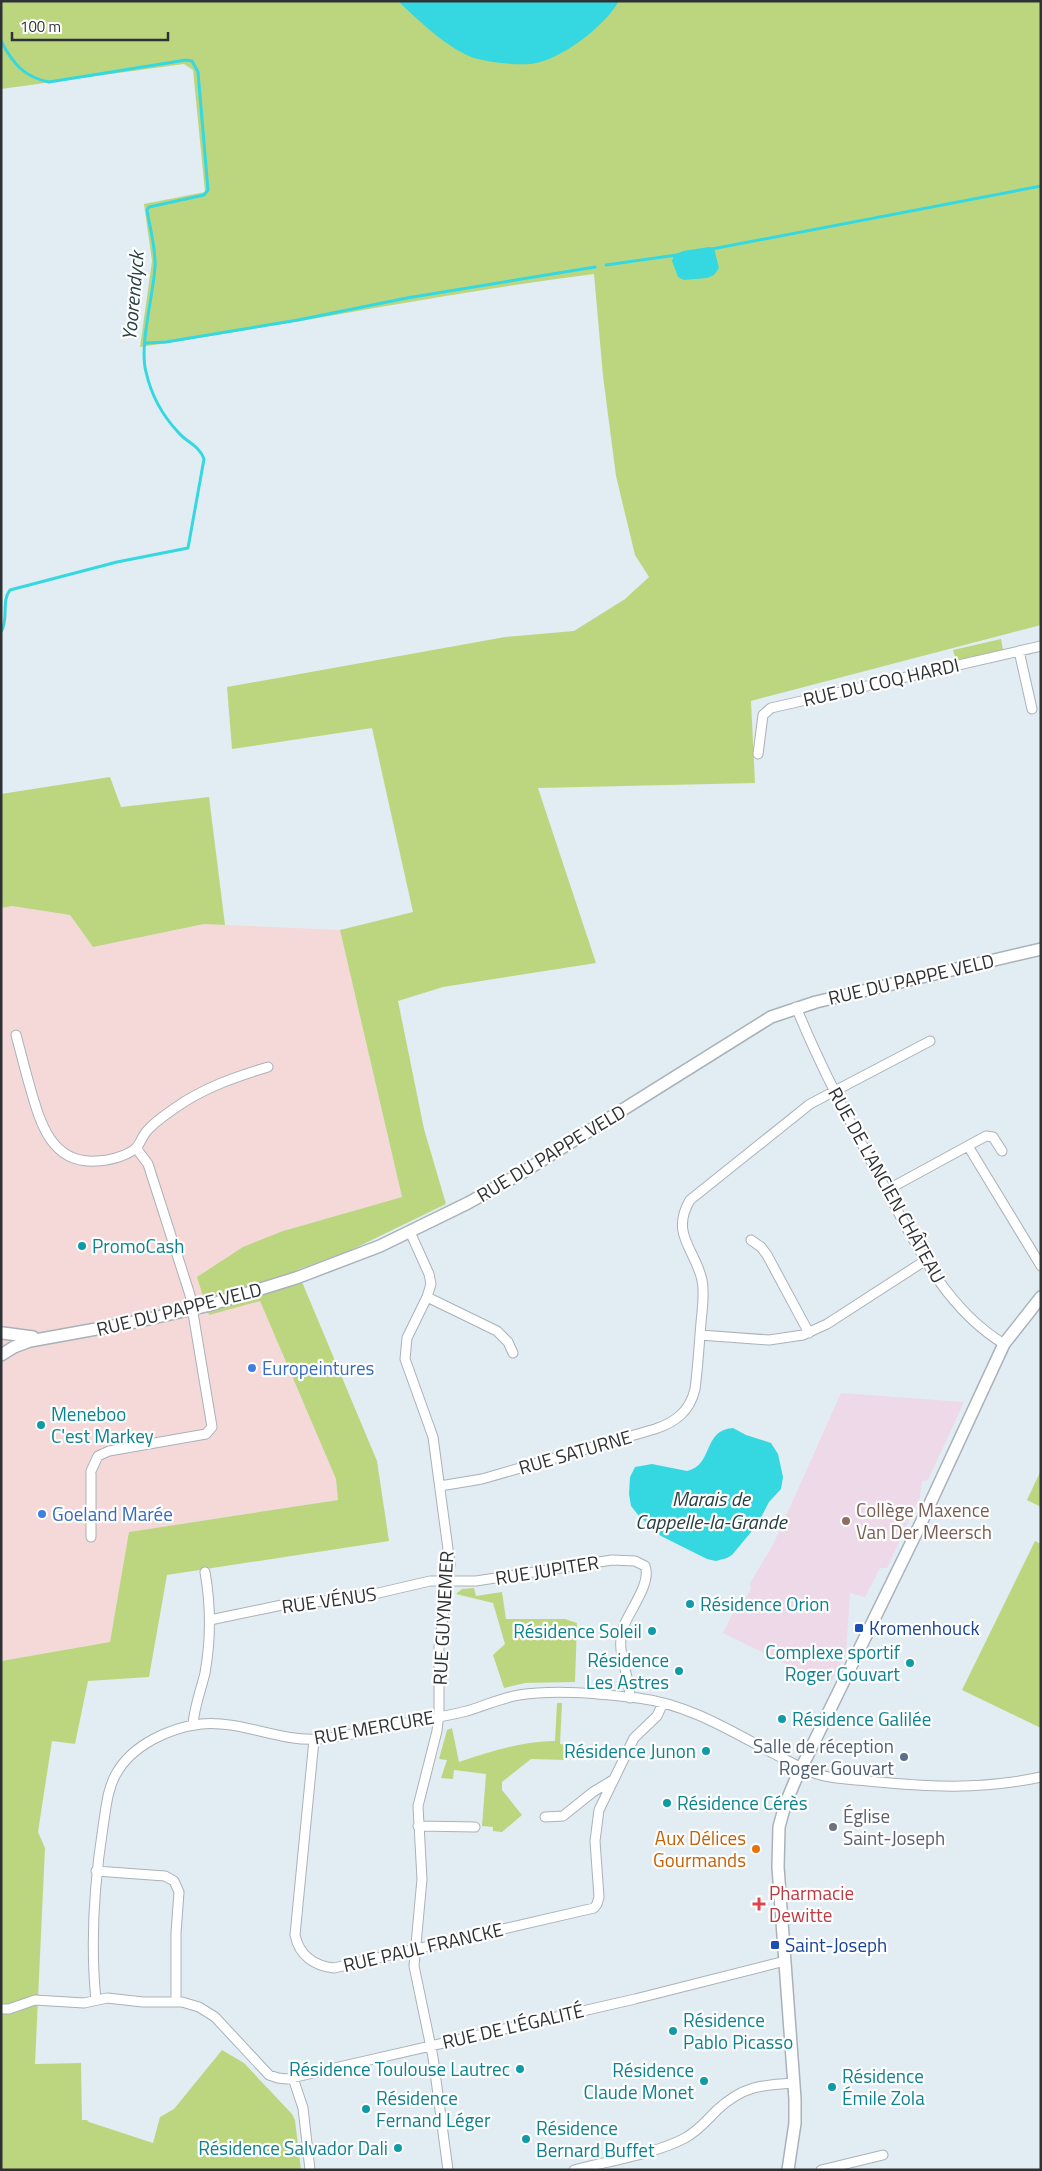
<svg xmlns="http://www.w3.org/2000/svg" width="1042" height="2171" viewBox="0 0 1042 2171" font-family="'Titillium Web',sans-serif">
  <style>
    .commercial { fill: #f4d9d8 }
    .education { fill: #eed9e8 }
    .green { fill: #bcd680 }
    .water { fill: #35d8e0 }
    .lines { fill: none; stroke-linecap: round; stroke-linejoin: round }
    .stream { stroke: #35d8e0; stroke-width: 3 }
    .minor-casing { stroke: #a9b2b9; stroke-width: 11 }
    .tertiary-casing { stroke: #a9b2b9; stroke-width: 14 }
    .minor { stroke: #fff; stroke-width: 9 }
    .tertiary { stroke: #fff; stroke-width: 11 }
    .culture-dot { fill: #0f9aa8; stroke: #fff; stroke-width: 2 }
    .shop-dot { fill: #3f7fe0; stroke: #fff; stroke-width: 2 }
    .education-dot { fill: #8d6e63; stroke: #fff; stroke-width: 2 }
    .transit-dot { fill: #1a4fb4; stroke: #fff; stroke-width: 2 }
    .service-dot { fill: #5c6f8a; stroke: #fff; stroke-width: 2 }
    .worship-dot { fill: #6b7280; stroke: #fff; stroke-width: 2 }
    .food-dot { fill: #e8710a; stroke: #fff; stroke-width: 2 }
    .health-dot { fill: #e0444e; stroke: #fff; stroke-width: 2 }
    .labels { text-anchor: middle; stroke-width: 4.5; stroke-linejoin: round; paint-order: stroke }
    .street-label { font-size: 19px; fill: #2e3234; stroke: #fff }
    .culture-label { font-size: 19px; fill: #0d838f; stroke: #fff; text-anchor: start }
    .shop-label { font-size: 19px; fill: #366cbe; stroke: #fff; text-anchor: start }
    .education-label { font-size: 19px; fill: #785e54; stroke: #fff; text-anchor: start }
    .transit-label { font-size: 19px; fill: #164399; stroke: #fff; text-anchor: start }
    .service-label { font-size: 19px; fill: #4e5e75; stroke: #fff; text-anchor: end }
    .worship-label { font-size: 19px; fill: #5b616d; stroke: #fff; text-anchor: start }
    .food-label { font-size: 19px; fill: #c56008; stroke: #fff; text-anchor: end }
    .health-label { font-size: 19px; fill: #be3a42; stroke: #fff; text-anchor: start }
    .water-label { font-size: 20px; font-style: italic; fill: #274142; stroke: #fff }
  </style>
  <rect width="100%" height="100%" fill="#e2ecf3"/>
  <!-- commercial -->
  <path class="commercial" d="M 12,906 L 70,915 L 93,947 L 204,924 L 340,930 L 402,1197 L 283,1231 L 266,1238 L 260,1301 L 336,1479 L 338,1500 L 130,1532 L 110,1642 L 1,1661 L 1,908 Z"/>
  <!-- education -->
  <path class="education" d="M 841,1393 L 964,1402 L 928,1480 L 922,1481 L 920,1497 L 887,1568 L 880,1568 L 865,1597 L 850,1593 L 846,1653 L 830,1685 L 723,1633 L 739,1600 L 743,1602 L 750,1591 L 751,1588 L 750,1583 L 773,1545 Z"/>
  <!-- green -->
  <path class="green" d="M 1,1 L 1041,1 L 1041,625 L 751,701 L 755,783 L 538,788 L 596,963 L 443,987 L 398,1001 L 424,1129 L 446,1204 L 349,1251 L 297,1270 L 377,1461 L 389,1541 L 167,1575 L 149,1677 L 88,1681 L 75,1744 L 52,1741 L 38,1832 L 45,1848 L 35,2064 L 81,2063 L 82,2120 L 87,2120 L 89,2122 L 153,2143 L 160,2117 L 174,2109 L 222,2050 L 244,2063 L 292,2114 L 295,2120 L 301,2170 L 1,2170 L 1,1661 L 110,1642 L 129,1532 L 338,1500 L 336,1479 L 260,1301 L 209,1315 L 197,1277 L 243,1247 L 283,1231 L 402,1197 L 340,930 L 413,912 L 372,728 L 232,749 L 227,687 L 505,637 L 574,631 L 625,599 L 649,577 L 635,555 L 616,476 L 603,376 L 594,274 C 442,293 291,325 140,347 L 152,261 L 144,204 L 205,192 L 193,70 L 184,64 L 1,89 Z
    M 1001,639 L 1003,650 L 956,661 L 953,650 Z
    M 110,777 L 121,807 L 209,797 L 225,925 L 204,924 L 93,947 L 70,915 L 12,906 L 1,908 L 1,794 Z
    M 1041,1470 L 1041,1507 L 1027,1500 Z
    M 1035,1541 L 1041,1544 L 1041,1728 L 962,1690 Z
    M 474,1588 L 476,1596 L 502,1592 L 506,1619 L 565,1619 L 577,1623 L 575,1682 L 525,1683 L 504,1688 L 493,1655 L 505,1644 L 493,1603 L 456,1594 L 462,1589 Z
    M 557,1703 L 562,1703 L 560,1744 L 566,1745 L 566,1760 L 531,1759 L 502,1782 L 502,1790 L 522,1815 L 502,1832 L 493,1831 L 493,1827 L 482,1826 L 486,1774 L 454,1770 L 453,1779 L 441,1778 L 447,1760 L 439,1759 L 447,1730 L 452,1728 L 459,1762 C 490,1752 522,1741 555,1741 Z"/>
  <!-- water -->
  <path class="water" d="M 398,1 L 619,1 C 604,27 561,60 531,64 C 514,65 491,63 474,58 C 448,49 418,20 398,1 Z
    M 709,247 L 714,248 L 719,268 L 714,275 L 707,278 L 684,280 L 678,277 L 672,261 L 674,255 L 683,251 Z
    M 733,1428 L 746,1435 L 771,1443 L 778,1454 L 783,1477 L 781,1489 L 769,1502 L 757,1525 L 732,1555 L 727,1558 L 716,1561 L 707,1559 L 661,1536 L 639,1516 L 631,1506 L 629,1494 L 630,1477 L 635,1467 L 652,1464 L 687,1471 C 714,1465 702,1430 733,1428 Z"/>
  <g class="lines">
    <!-- stream -->
    <path class="stream" d="M 1,41 C 13,64 24,77 49,82 L 186,60 L 192,61 L 198,72 L 208,190 L 204,195 L 149,207 L 147,210 C 150,229 156,248 155,267 C 153,297 139,346 146,372 C 151,394 163,416 178,432 C 186,442 200,446 204,459 L 188,548 L 117,562 L 10,590 C 1,601 9,620 1,632
      M 712,249 L 1041,186
      M 606,265 L 677,255
      M 145,343 L 166,342 L 298,320 L 407,298 L 595,267"/>
    <!-- minor casing -->
    <g class="minor-casing">
      <path id="minor" d="M 1019,651 L 1032,709
        M 758,754 L 763,715 L 771,708 L 1041,646
        M 796,1007 C 820,1066 850,1122 880,1178 C 913,1239 943,1307 1004,1344
        M 16,1035 C 21,1053 25,1070 30,1087 C 40,1122 51,1164 96,1161 C 108,1161 127,1156 136,1148 C 140,1144 142,1137 146,1132 C 153,1123 165,1115 175,1108 C 203,1088 235,1077 268,1067
        M 968,1146 L 1041,1266
        M 887,1190 L 986,1136 L 993,1137 L 1002,1151
        M 410,1232 L 429,1274 L 431,1284 L 427,1297 L 407,1338 L 405,1359 L 433,1437 L 450,1564 L 439,1647 L 439,1711 L 437,1731 L 418,1806 L 422,1879 L 414,1966 L 433,2057 L 448,2170
        M 751,1240 L 761,1247 L 767,1255 L 809,1333
        M 427,1297 L 497,1331 L 508,1342 L 513,1353
        M 700,1335 L 769,1340 L 803,1335 L 827,1324 L 926,1260
        M 440,1486 L 482,1479 L 655,1429 C 676,1422 690,1411 695,1389 C 698,1367 699,1345 701,1323 C 702,1309 705,1294 702,1280 C 695,1249 670,1234 690,1200 L 810,1104 L 930,1041
        M 91,1537 L 91,1471 L 98,1456 L 109,1451 L 206,1434 L 212,1427 L 190,1295 L 148,1164 L 136,1148
        M 210,1620 L 282,1605 L 357,1598 L 430,1581 L 476,1581 L 612,1560 L 635,1561 L 645,1566 C 652,1583 629,1611 623,1628 C 615,1652 630,1674 630,1698
        M 193,1725 C 194,1707 201,1690 205,1673 C 211,1639 211,1606 205,1572
        M 314,1740 L 295,1935 C 299,1955 314,1966 334,1968 L 594,1908 L 597,1904 L 599,1897 L 595,1841 L 599,1810 L 634,1738 L 657,1716 L 663,1703
        M 545,1817 L 563,1816 L 593,1792 L 613,1780
        M 418,1826 L 475,1827
        M 96,1871 L 165,1876 L 174,1881 L 179,1892 L 176,1933 L 176,2001
        M 96,2000 C 90,1941 94,1885 103,1827 C 106,1809 107,1790 116,1774 C 132,1745 169,1728 201,1724 C 241,1720 279,1742 319,1739 C 343,1737 367,1731 390,1726 C 416,1721 442,1717 467,1711 C 484,1706 501,1698 519,1695 C 557,1689 600,1694 638,1698 C 702,1706 752,1746 809,1771 C 827,1779 848,1779 868,1781 C 928,1787 981,1790 1041,1777
        M 1,2009 L 9,2009 L 35,2000 L 84,2003 L 107,1998 L 143,2002 L 182,2002 L 199,2007 L 215,2017 L 269,2075 L 278,2078 L 287,2079 L 635,1999 L 785,1961
        M 293,2078 L 303,2108 L 310,2170
        M 574,2170 C 608,2161 655,2154 685,2138 C 698,2131 707,2120 717,2110 C 743,2086 761,2085 794,2083
        M 821,2170 L 883,2155"/>
    </g>
    <!-- tertiary casing -->
    <g class="tertiary-casing">
      <path id="tertiary" d="M 3,1333 L 33,1337
        M 1,1355 L 14,1347 L 30,1341 L 135,1322 L 206,1306 L 296,1278 L 380,1246 L 468,1203 L 520,1174 L 771,1017 L 816,1002 L 1041,949
        M 788,2170 L 795,2123 L 795,2099 L 778,1867 L 779,1827 L 785,1805 L 795,1781 L 921,1523 L 1004,1344 L 1041,1297"/>
    </g>
    <!-- minor -->
    <use href="#minor" class="minor"/>
    <!-- tertiary -->
    <use href="#tertiary" class="tertiary"/>
  </g>
  <!-- markers -->
  <g class="culture-dot">
    <circle cx="82" cy="1246" r="5"/>
    <circle cx="41" cy="1425" r="5"/>
    <circle cx="690" cy="1604" r="5"/>
    <circle cx="652" cy="1631" r="5"/>
    <circle cx="910" cy="1663" r="5"/>
    <circle cx="679" cy="1671" r="5"/>
    <circle cx="782" cy="1719" r="5"/>
    <circle cx="706" cy="1751" r="5"/>
    <circle cx="667" cy="1803" r="5"/>
    <circle cx="673" cy="2031" r="5"/>
    <circle cx="520" cy="2069" r="5"/>
    <circle cx="704" cy="2081" r="5"/>
    <circle cx="832" cy="2087" r="5"/>
    <circle cx="366" cy="2109" r="5"/>
    <circle cx="526" cy="2139" r="5"/>
    <circle cx="398" cy="2148" r="5"/>
  </g>
  <g class="shop-dot">
    <circle cx="252" cy="1368" r="5"/>
    <circle cx="42" cy="1514" r="5"/>
  </g>
  <circle class="education-dot" cx="846" cy="1521" r="5"/>
  <g class="transit-dot">
    <rect x="854" y="1623" width="10" height="10" rx="2.5"/>
    <rect x="770" y="1940" width="10" height="10" rx="2.5"/>
  </g>
  <circle class="service-dot" cx="904" cy="1757" r="5"/>
  <circle class="worship-dot" cx="833" cy="1827" r="5"/>
  <circle class="food-dot" cx="756" cy="1849" r="5"/>
  <path class="health-dot" d="M756.5 1896.5h5v5h5v5h-5v5h-5v-5h-5v-5h5z"/>
  <g class="labels">
    <!-- street labels -->
    <g class="street-label">
      <text transform="translate(881 682) rotate(-13)" y="7">RUE DU COQ HARDI</text>
      <text transform="translate(911 979) rotate(-13)" y="7">RUE DU PAPPE VELD</text>
      <text transform="translate(551 1153) rotate(-31)" y="7">RUE DU PAPPE VELD</text>
      <text transform="translate(887 1185) rotate(61)" y="7">RUE DE L'ANCIEN CHÂTEAU</text>
      <text transform="translate(179 1309) rotate(-14)" y="7">RUE DU PAPPE VELD</text>
      <text transform="translate(575 1452) rotate(-16)" y="7">RUE SATURNE</text>
      <text transform="translate(547 1570) rotate(-9)" y="7">RUE JUPITER</text>
      <text transform="translate(329 1600) rotate(-8)" y="7">RUE VÉNUS</text>
      <text transform="translate(443 1618) rotate(-87)" y="7">RUE GUYNEMER</text>
      <text transform="translate(374 1727) rotate(-10)" y="7">RUE MERCURE</text>
      <text transform="translate(423 1947) rotate(-13)" y="7">RUE PAUL FRANCKE</text>
      <text transform="translate(513 2026) rotate(-13)" y="7">RUE DE L'ÉGALITÉ</text>
    </g>
    <!-- culture labels -->
    <g class="culture-label">
      <text x="92" y="1253">PromoCash</text>
      <text x="51" y="1421">Meneboo<tspan x="51" dy="22">C'est Markey</tspan></text>
      <text x="700" y="1611">Résidence Orion</text>
      <text x="642" y="1638" text-anchor="end">Résidence Soleil</text>
      <text x="900" y="1659" text-anchor="end">Complexe sportif<tspan x="900" dy="22">Roger Gouvart</tspan></text>
      <text x="669" y="1667" text-anchor="end">Résidence<tspan x="669" dy="22">Les Astres</tspan></text>
      <text x="792" y="1726">Résidence Galilée</text>
      <text x="696" y="1758" text-anchor="end">Résidence Junon</text>
      <text x="677" y="1810">Résidence Cérès</text>
      <text x="683" y="2027">Résidence<tspan x="683" dy="22">Pablo Picasso</tspan></text>
      <text x="510" y="2076" text-anchor="end">Résidence Toulouse Lautrec</text>
      <text x="694" y="2077" text-anchor="end">Résidence<tspan x="694" dy="22">Claude Monet</tspan></text>
      <text x="842" y="2083">Résidence<tspan x="842" dy="22">Émile Zola</tspan></text>
      <text x="376" y="2105">Résidence<tspan x="376" dy="22">Fernand Léger</tspan></text>
      <text x="536" y="2135">Résidence<tspan x="536" dy="22">Bernard Buffet</tspan></text>
      <text x="388" y="2155" text-anchor="end">Résidence Salvador Dali</text>
    </g>
    <!-- shop labels -->
    <g class="shop-label">
      <text x="262" y="1375">Europeintures</text>
      <text x="52" y="1521">Goeland Marée</text>
    </g>
    <!-- education labels -->
    <g class="education-label">
      <text x="856" y="1517">Collège Maxence<tspan x="856" dy="22">Van Der Meersch</tspan></text>
    </g>
    <!-- transit labels -->
    <g class="transit-label">
      <text x="869" y="1635">Kromenhouck</text>
      <text x="785" y="1952">Saint-Joseph</text>
    </g>
    <!-- service labels -->
    <g class="service-label">
      <text x="894" y="1753">Salle de réception<tspan x="894" dy="22">Roger Gouvart</tspan></text>
    </g>
    <!-- worship labels -->
    <g class="worship-label">
      <text x="843" y="1823">Église<tspan x="843" dy="22">Saint-Joseph</tspan></text>
    </g>
    <!-- food labels -->
    <g class="food-label">
      <text x="746" y="1845">Aux Délices<tspan x="746" dy="22">Gourmands</tspan></text>
    </g>
    <!-- health labels -->
    <g class="health-label">
      <text x="769" y="1900">Pharmacie<tspan x="769" dy="22">Dewitte</tspan></text>
    </g>
    <!-- water labels -->
    <g class="water-label">
      <text transform="translate(133 296) rotate(-85)" y="7">Yoorendyck</text>
      <text x="711" y="1506">Marais de<tspan x="711" dy="23">Cappelle-la-Grande</tspan></text>
    </g>
  </g>
  <!-- border -->
  <rect width="1042" height="2171" fill="none" stroke="#2e3234" stroke-width="5"/>
  <!-- scale -->
  <path d="M12 32v8h156v-8" fill="none" stroke="#2e3234" stroke-width="2.5"/>
  <text x="20" y="32" font-size="15" fill="#2e3234" stroke="#ffffff" stroke-width="4" paint-order="stroke">100 m</text>
</svg>
